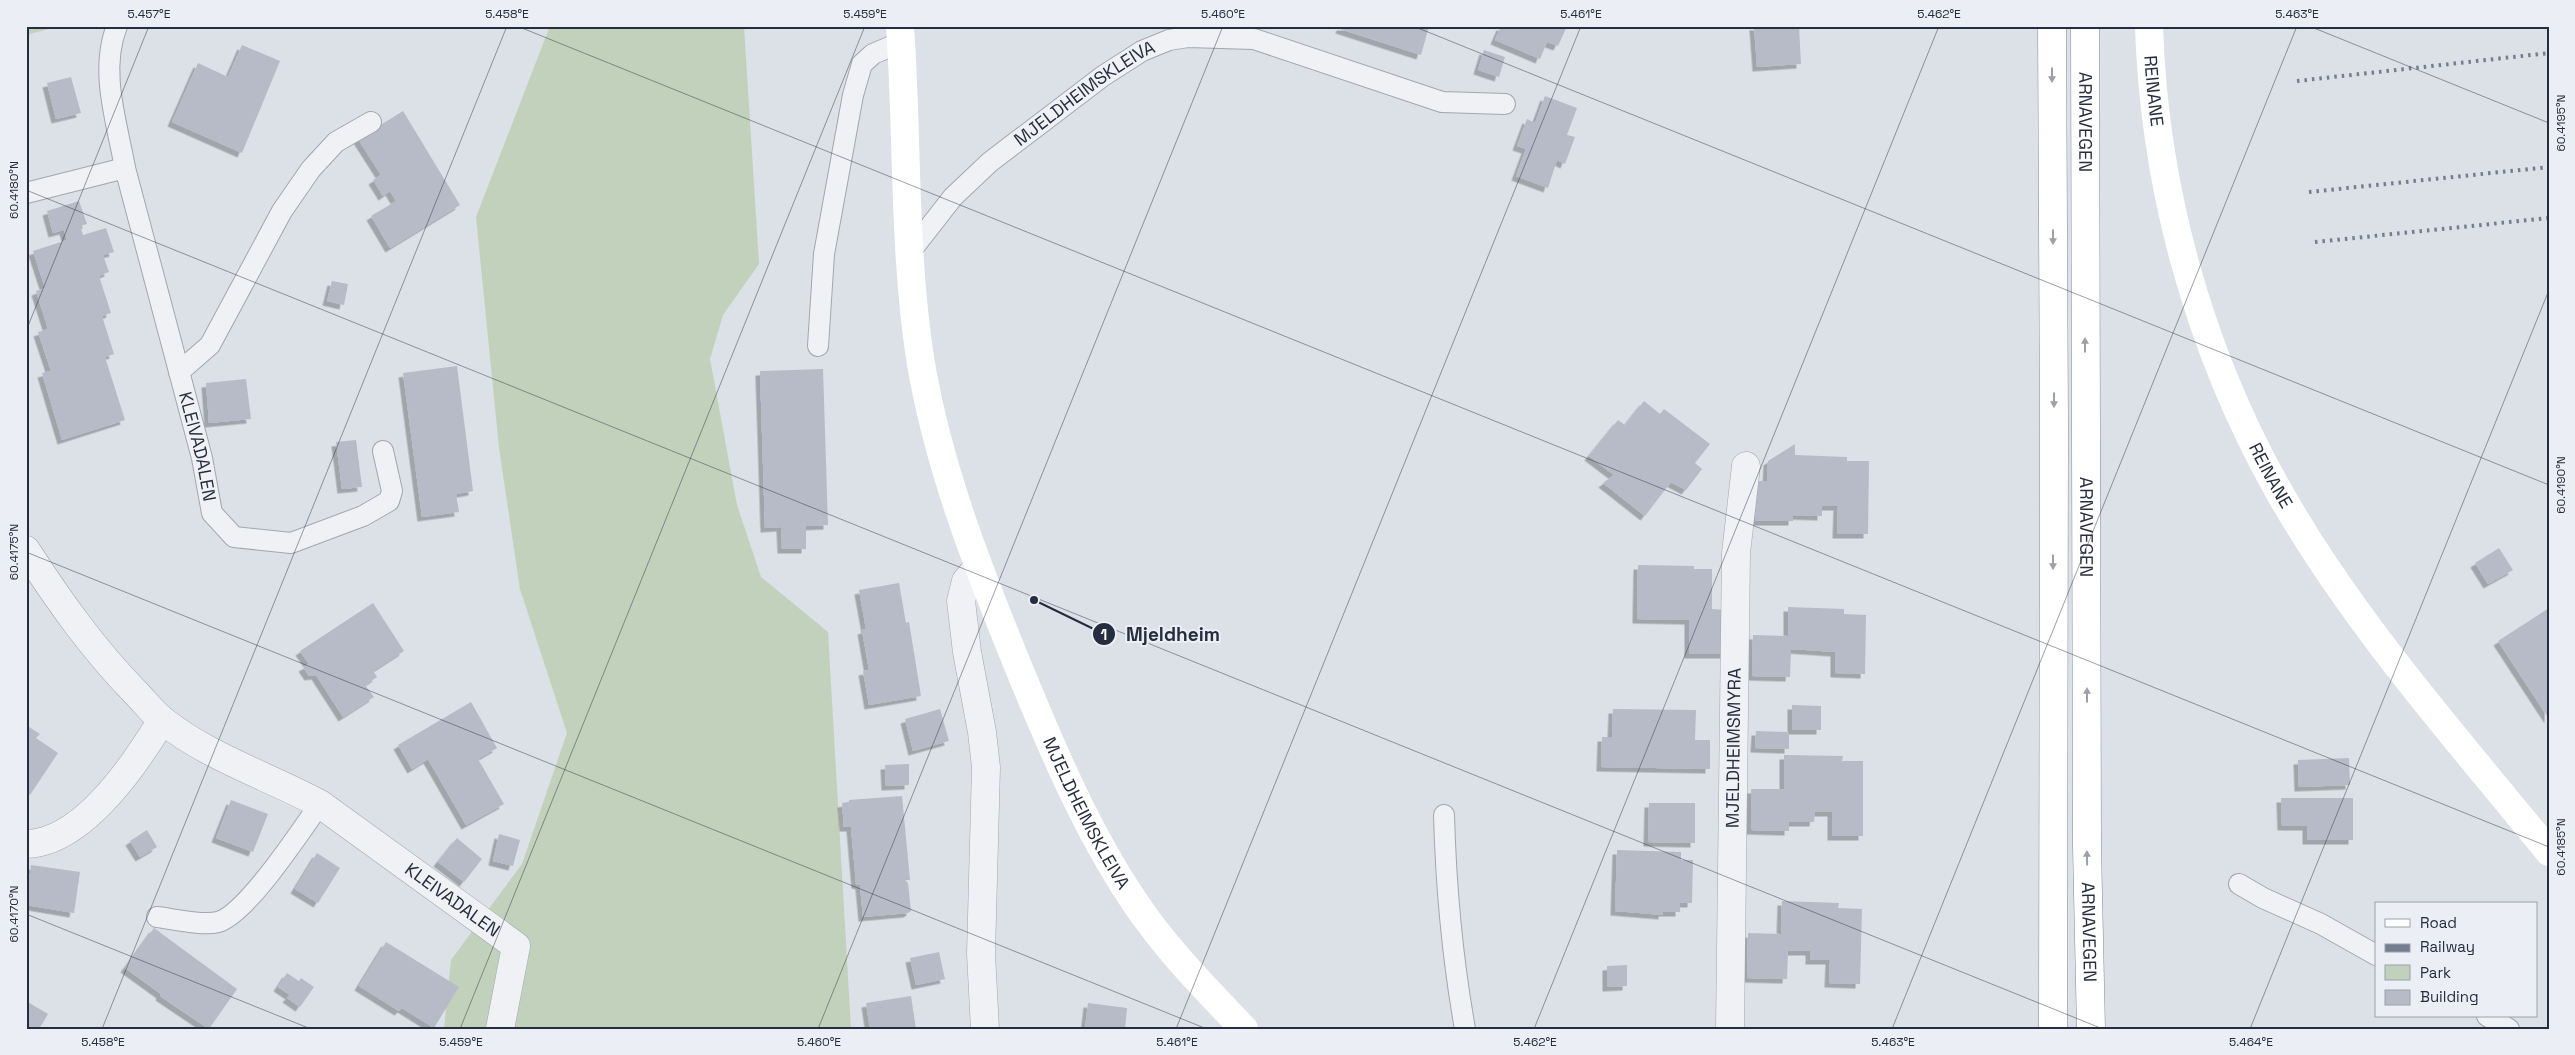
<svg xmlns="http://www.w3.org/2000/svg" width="2575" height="1055" viewBox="0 0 2575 1055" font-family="'Space Grotesk',sans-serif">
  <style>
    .green { fill: #c1d1bc }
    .building { fill: #b6bbc7; filter: url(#shadow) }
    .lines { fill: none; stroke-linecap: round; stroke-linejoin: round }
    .lane-casing { stroke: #a1a7b1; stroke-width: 22 }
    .street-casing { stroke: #a1a7b1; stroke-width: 29 }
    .highway-casing { stroke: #828c9e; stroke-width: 29 }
    .lane { stroke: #eff1f5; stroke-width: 20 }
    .street { stroke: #eff1f5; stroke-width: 28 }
    .secondary { stroke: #fff; stroke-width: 28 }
    .highway { stroke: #fff; stroke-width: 28 }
    .rail { stroke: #747e91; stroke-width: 4; stroke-dasharray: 2.5 5; stroke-linecap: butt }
    .oneway { fill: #9da0a8 }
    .ticks { fill: none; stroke: #252d3e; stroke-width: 1; stroke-opacity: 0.45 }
    .labels { text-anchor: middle; stroke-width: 4; stroke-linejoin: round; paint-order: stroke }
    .street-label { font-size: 18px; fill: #252d3e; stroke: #ebeff5 }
    .leader { fill: none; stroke: #252d3e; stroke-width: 2 }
    .callout-dot { fill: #252d3e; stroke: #ebeff5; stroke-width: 2 }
    .mark-label { font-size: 15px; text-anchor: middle; font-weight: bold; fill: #fff }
    .callout-label { font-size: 19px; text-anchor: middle; font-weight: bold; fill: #252d3e; stroke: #ebeff5; stroke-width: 4; stroke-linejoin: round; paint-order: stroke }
    .neatline { fill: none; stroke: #252d3e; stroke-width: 2 }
    .ticks-label { font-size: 12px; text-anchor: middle; fill: #252d3e }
  </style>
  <defs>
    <filter id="shadow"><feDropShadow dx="-4.5" dy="4.5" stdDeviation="0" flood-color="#0004"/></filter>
  </defs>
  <rect width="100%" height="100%" fill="#dce0e7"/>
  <!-- green -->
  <path class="green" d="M 26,26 L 60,26 L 26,35 Z
    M 550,26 L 744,26 L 759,264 L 723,315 L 710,359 L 737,505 L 761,577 L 828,632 L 851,1029 L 444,1029 L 451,960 L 522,864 L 567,733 L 520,589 L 499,448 L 476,217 Z"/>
  <!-- building -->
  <path class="building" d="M 1341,26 L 1429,26 L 1421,55 L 1340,29 Z
    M 1501,26 L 1567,26 L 1558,46 L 1547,42 L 1540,59 L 1495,40 Z
    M 1754,26 L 1799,26 L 1801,64 L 1757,67 Z
    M 242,45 L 280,61 L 242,153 L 172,122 L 198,63 L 228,77 Z
    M 1484,50 L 1505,57 L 1499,77 L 1478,70 Z
    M 71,77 L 81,113 L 56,119 L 47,83 Z
    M 1545,96 L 1577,108 L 1567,135 L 1575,137 L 1565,164 L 1557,160 L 1548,188 L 1516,176 L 1526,149 L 1517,146 L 1527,119 L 1535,123 Z
    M 403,111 L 460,205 L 390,248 L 371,216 L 396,201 L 390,191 L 383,196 L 373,180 L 381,175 L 358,139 Z
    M 79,201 L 87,224 L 80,226 L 83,235 L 106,228 L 114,252 L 103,255 L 109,272 L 99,276 L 111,313 L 102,316 L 114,354 L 105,357 L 125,420 L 62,440 L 42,373 L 51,371 L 38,332 L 48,329 L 36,291 L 45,288 L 33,251 L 67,240 L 64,230 L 53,233 L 47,211 Z
    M 332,281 L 348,284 L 344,305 L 327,301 Z
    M 457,366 L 473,491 L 456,494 L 459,512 L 422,517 L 403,373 Z
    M 823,369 L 828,525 L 806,526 L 806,549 L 782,549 L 781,527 L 765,528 L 760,371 Z
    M 246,379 L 251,419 L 209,423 L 206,383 Z
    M 1644,401 L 1660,414 L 1664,409 L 1710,444 L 1695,463 L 1702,469 L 1686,490 L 1671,482 L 1645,516 L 1603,483 L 1614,475 L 1589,456 L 1618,420 L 1625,425 Z
    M 356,440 L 362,487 L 342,489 L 336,442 Z
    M 1795,444 L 1795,455 L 1847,457 L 1847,461 L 1869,461 L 1868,534 L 1837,534 L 1838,506 L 1822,506 L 1822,516 L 1793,515 L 1793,521 L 1755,521 L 1756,481 L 1767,481 L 1768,461 Z
    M 2499,548 L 2513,570 L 2488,584 L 2475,563 Z
    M 1638,565 L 1694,566 L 1694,569 L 1712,569 L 1712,609 L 1726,610 L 1726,654 L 1689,654 L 1689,620 L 1637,619 Z
    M 899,583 L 906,623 L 909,622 L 921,696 L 869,705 L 863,671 L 869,670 L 862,630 L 866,629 L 859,590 Z
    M 373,603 L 404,651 L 373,671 L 377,677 L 365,685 L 374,697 L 343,717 L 316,675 L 309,676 L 303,667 L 309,664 L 300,651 Z
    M 1788,607 L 1844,609 L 1844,614 L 1866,615 L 1865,674 L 1835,673 L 1835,652 L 1791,649 L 1790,677 L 1752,676 L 1753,635 L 1788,636 Z
    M 2549,608 L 2549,719 L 2498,641 Z
    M 471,702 L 497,748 L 478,759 L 504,804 L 466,825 L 428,759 L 412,769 L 398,745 Z
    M 1792,705 L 1821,706 L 1821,730 L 1792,730 Z
    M 940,709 L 949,741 L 913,751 L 905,719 Z
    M 1613,709 L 1696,710 L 1695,740 L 1710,740 L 1710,769 L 1601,767 L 1602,737 L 1612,737 Z
    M 26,725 L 40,734 L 36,738 L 58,753 L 30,795 L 26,792 Z
    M 1756,731 L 1789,732 L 1789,749 L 1755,748 Z
    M 1784,755 L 1843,756 L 1842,761 L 1863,761 L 1863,836 L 1832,836 L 1832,812 L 1815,812 L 1814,822 L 1789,822 L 1789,831 L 1751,830 L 1751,789 L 1784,789 Z
    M 2349,758 L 2350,785 L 2299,787 L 2298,760 Z
    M 909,764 L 909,785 L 886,786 L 885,765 Z
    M 902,796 L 910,880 L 905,880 L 908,883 L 911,911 L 908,913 L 863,917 L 860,885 L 856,884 L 851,827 L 844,827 L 842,803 L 849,802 L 849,800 Z
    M 2281,798 L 2353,798 L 2353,840 L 2307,840 L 2307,826 L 2282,826 Z
    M 231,800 L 268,814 L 253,852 L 216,838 Z
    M 1649,803 L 1695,803 L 1695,843 L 1648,842 Z
    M 147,830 L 157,847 L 140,857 L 130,841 Z
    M 499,834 L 520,840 L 513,866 L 493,861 Z
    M 457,838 L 482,859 L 464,882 L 438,862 Z
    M 1617,850 L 1681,852 L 1681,860 L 1693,860 L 1692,903 L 1680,903 L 1680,912 L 1663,912 L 1663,915 L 1615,911 Z
    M 317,853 L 340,868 L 318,903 L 295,889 Z
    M 31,865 L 80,872 L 74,913 L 26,905 Z
    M 1782,901 L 1839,903 L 1838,908 L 1862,909 L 1860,984 L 1829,983 L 1830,960 L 1810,960 L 1810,951 L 1788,951 L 1787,979 L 1747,978 L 1748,933 L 1781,934 Z
    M 154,928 L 237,989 L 209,1029 L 160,996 L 161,994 L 125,968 Z
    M 386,942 L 459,987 L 434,1028 L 402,1008 L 399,1011 L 359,986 Z
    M 939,952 L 945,979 L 916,985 L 910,958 Z
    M 1627,965 L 1627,986 L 1607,987 L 1607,966 Z
    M 287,973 L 299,981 L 301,978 L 314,987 L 300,1007 L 287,998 L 290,995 L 278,987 Z
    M 911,996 L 916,1029 L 870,1029 L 866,1003 Z
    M 26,1001 L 48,1014 L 39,1029 L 26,1029 Z
    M 1088,1003 L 1127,1008 L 1125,1029 L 1085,1029 Z"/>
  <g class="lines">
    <!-- lane casing -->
    <g class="lane-casing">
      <g id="lane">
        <path d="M 117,26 C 99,71 117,122 125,168"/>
        <path id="s1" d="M 26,193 L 125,168 L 202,458 L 212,513 L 234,537 L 291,543 L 363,516 L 389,501 L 392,491 L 383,451"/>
        <path id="s2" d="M 910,252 L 953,197 L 990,162 L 1103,76 L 1142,51 L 1169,40 L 1188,37 L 1254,39 L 1442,102 L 1505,104"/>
        <path d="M 818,346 L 824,254 L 853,95 L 862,64 L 873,54 L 901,42"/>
        <path d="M 179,372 L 210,345 L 282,211 L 311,169 L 336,142 L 371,122"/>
        <path d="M 1444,815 C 1446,888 1452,956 1465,1029"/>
        <path d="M 2239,884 L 2263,898 L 2321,924 L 2376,955"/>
        <path d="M 157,917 C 174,919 203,926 218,922 C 247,914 301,830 320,804"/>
        <path d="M 2487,1016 L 2509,1029"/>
      </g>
    </g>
    <!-- street casing -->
    <g class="street-casing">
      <g id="street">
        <path id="s3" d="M 26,550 C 59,601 93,649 135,692 C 144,701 152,712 162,720 C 208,757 268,776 320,804 L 516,946 L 500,1029"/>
        <path d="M 978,567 L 966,581 L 961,601 L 967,652 L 982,732 L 986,767 L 981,954 L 985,1029"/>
        <path d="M 26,844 C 83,843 136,763 162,720"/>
        <path id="s4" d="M 1730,1029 L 1736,553 L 1746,466"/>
      </g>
    </g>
    <!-- highway casing -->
    <g class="highway-casing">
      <g id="highway">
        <path d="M 2052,26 L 2054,426 L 2053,1029"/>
        <path id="s7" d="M 2085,26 L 2087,847 L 2091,1029"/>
      </g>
    </g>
    <!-- lane -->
    <use href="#lane" class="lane"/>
    <!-- street -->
    <use href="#street" class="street"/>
    <!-- secondary -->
    <g class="secondary">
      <path id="s5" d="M 900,26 C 908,139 903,252 921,364 C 939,469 978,568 1018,666 C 1051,746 1085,828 1134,901 C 1165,948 1205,988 1244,1029"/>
      <path id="s6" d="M 2149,26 C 2154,187 2199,350 2278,490 C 2352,621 2454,735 2549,852"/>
    </g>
    <!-- highway -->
    <use href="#highway" class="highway"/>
    <!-- rail -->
    <path class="rail" d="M 2297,81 L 2549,53
      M 2309,192 L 2549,167
      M 2315,242 L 2549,218"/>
  </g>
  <!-- one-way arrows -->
  <defs><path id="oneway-solid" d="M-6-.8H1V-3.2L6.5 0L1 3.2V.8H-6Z" transform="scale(1.25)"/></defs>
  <g class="oneway">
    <use href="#oneway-solid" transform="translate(2052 75) rotate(90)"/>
    <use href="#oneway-solid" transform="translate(2053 237) rotate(90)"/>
    <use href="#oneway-solid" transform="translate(2085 345) rotate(-90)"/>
    <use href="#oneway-solid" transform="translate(2054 400) rotate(90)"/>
    <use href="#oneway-solid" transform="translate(2053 562) rotate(90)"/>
    <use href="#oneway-solid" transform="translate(2087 695) rotate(-90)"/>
    <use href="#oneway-solid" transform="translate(2087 858) rotate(-91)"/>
  </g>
  <!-- ticks -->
  <path class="ticks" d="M 517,26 L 2549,847M 1413,26 L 2549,485M 2309,26 L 2549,123M 26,190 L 2103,1029M 26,331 L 149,26M 26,552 L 1207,1029M 26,914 L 311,1029M 102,1029 L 507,26M 460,1029 L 865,26M 818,1029 L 1223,26M 1176,1029 L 1581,26M 1534,1029 L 1939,26M 1892,1029 L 2297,26M 2250,1029 L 2549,290"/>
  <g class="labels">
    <!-- street labels -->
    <g class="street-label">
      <text dy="6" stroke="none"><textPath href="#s6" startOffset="65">REINANE</textPath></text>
      <text dy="6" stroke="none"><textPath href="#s2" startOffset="238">MJELDHEIMSKLEIVA</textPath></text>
      <text dy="6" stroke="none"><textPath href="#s7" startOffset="96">ARNAVEGEN</textPath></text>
      <text dy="6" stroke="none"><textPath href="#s1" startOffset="390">KLEIVADALEN</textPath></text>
      <text dy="6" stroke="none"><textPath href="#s6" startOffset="470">REINANE</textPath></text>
      <text dy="6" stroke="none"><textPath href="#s7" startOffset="501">ARNAVEGEN</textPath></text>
      <text dy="6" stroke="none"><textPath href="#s4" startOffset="281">MJELDHEIMSMYRA</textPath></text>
      <text dy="6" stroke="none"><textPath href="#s5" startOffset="819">MJELDHEIMSKLEIVA</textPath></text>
      <text dy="6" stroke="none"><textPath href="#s3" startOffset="561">KLEIVADALEN</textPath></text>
      <text dy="6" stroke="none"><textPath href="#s7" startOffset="906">ARNAVEGEN</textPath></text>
    </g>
  </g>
  <!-- callouts -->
  <path class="leader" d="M1034 600L1104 634"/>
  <g class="callout-dot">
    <circle cx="1034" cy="600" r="5"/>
    <circle cx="1104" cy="634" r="12"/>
  </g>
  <g class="mark-label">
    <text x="1104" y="640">1</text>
  </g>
  <g class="callout-label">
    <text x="1173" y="641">Mjeldheim</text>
  </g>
  <!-- border -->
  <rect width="2575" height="1055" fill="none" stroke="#ebeff5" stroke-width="55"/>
  <!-- legend -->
  <rect x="2375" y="902" width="162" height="115" fill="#ebeff5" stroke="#9ca1ac"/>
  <rect x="2385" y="919" width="25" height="8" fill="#ffffff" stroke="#9ca1ac"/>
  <text x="2420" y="928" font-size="15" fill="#252d3e">Road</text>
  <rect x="2385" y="944" width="25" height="8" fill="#747e91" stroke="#9ca1ac"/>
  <text x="2420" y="952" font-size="15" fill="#252d3e">Railway</text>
  <rect x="2385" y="965" width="25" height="15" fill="#c1d1bc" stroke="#9ca1ac"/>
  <text x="2420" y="978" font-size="15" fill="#252d3e">Park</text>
  <rect x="2385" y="990" width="25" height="15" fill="#b6bbc7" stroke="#9ca1ac"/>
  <text x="2420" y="1002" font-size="15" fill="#252d3e">Building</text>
  <rect x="28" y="28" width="2520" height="1000" class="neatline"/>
  <g class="ticks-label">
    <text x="149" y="18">5.457°E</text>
    <text x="507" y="18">5.458°E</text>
    <text x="865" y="18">5.459°E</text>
    <text x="1223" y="18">5.460°E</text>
    <text x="1581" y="18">5.461°E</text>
    <text x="1939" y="18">5.462°E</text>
    <text x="2297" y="18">5.463°E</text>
    <text transform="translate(2561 123) rotate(-90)" y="4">60.4195°N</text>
    <text transform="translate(14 190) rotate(-90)" y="4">60.4180°N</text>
    <text transform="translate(2561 485) rotate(-90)" y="4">60.4190°N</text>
    <text transform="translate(14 552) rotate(-90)" y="4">60.4175°N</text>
    <text transform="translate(2561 847) rotate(-90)" y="4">60.4185°N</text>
    <text transform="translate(14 914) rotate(-90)" y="4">60.4170°N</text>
    <text x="103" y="1046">5.458°E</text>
    <text x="461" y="1046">5.459°E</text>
    <text x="819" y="1046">5.460°E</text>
    <text x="1177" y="1046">5.461°E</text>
    <text x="1535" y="1046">5.462°E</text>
    <text x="1893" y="1046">5.463°E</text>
    <text x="2251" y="1046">5.464°E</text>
  </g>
</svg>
